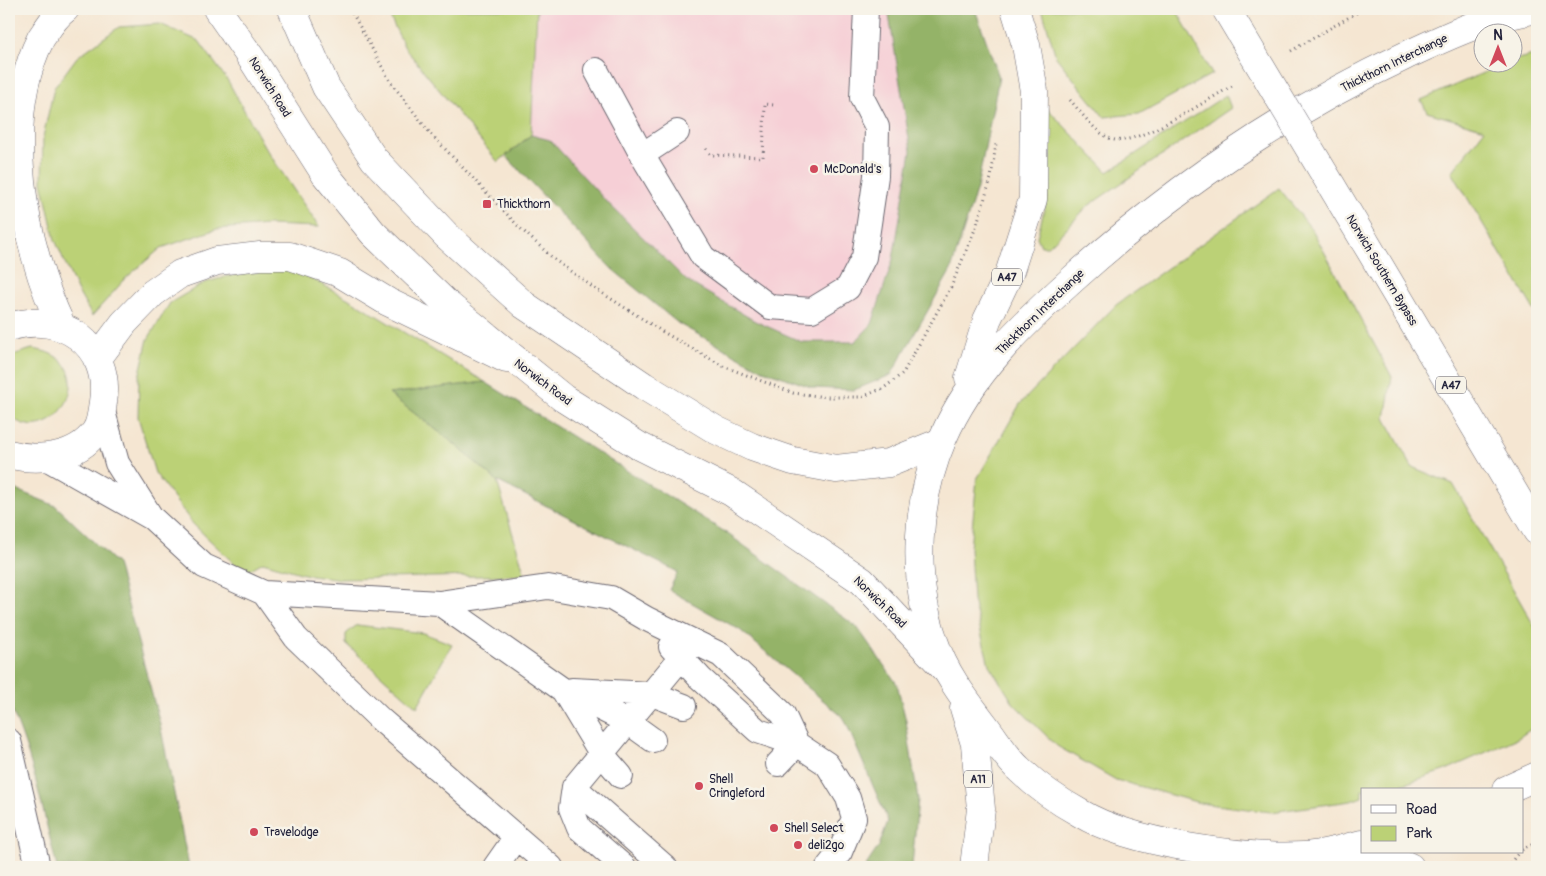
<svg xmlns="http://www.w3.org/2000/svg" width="1546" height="876" viewBox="0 0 1546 876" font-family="Pangolin,sans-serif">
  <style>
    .built { fill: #f6cfd6 }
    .green { fill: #bbd176; stroke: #6e7a58 }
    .forest { fill: #94b367; stroke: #5b6a51 }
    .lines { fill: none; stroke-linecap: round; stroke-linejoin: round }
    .service-casing { stroke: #6c6770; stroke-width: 26 }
    .minor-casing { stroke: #6c6770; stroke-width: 29 }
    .secondary-casing { stroke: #6c6770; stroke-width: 29 }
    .trunk-casing { stroke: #6c6770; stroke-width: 29 }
    .path { stroke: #6c6770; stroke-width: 3; stroke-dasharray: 1 4; stroke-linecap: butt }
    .service { stroke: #fff; stroke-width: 24 }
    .minor { stroke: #fff; stroke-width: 28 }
    .secondary { stroke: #fff; stroke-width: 28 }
    .trunk { stroke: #fff; stroke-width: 28 }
    .trunk-bridge-casing { stroke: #6c6770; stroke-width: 29; stroke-linecap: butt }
    .trunk-bridge { stroke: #fff; stroke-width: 28 }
    .poi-dot { fill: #d1495b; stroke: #f7f3e8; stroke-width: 2 }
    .labels { text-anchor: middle; stroke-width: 5; stroke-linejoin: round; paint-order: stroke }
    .shield { fill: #f7f3e8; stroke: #62616f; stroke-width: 1 }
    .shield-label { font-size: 11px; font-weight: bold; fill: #22223b }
    .street-label { font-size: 12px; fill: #22223b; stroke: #f7f3e8 }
    .poi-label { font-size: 12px; fill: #22223b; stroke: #f7f3e8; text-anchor: start }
  </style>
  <rect width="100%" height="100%" fill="#f7f3e8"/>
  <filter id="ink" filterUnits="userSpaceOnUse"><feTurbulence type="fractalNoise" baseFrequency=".02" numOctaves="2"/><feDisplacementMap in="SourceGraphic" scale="10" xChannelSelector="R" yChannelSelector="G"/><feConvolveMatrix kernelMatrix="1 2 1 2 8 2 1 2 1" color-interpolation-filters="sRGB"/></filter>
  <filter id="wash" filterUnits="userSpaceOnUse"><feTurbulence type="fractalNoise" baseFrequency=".0096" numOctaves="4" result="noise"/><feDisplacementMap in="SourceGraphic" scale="20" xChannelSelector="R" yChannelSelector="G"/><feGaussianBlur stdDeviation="1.12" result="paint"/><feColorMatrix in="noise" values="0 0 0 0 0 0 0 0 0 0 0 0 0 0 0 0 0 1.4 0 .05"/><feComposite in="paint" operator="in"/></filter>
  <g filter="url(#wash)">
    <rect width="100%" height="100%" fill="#f5e6d2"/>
    <!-- built -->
    <path class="built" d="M 537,9 L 889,9 L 905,102 L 911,151 L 893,259 L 872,324 L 855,342 L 803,342 L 755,321 L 687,281 L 604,199 L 550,140 L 531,135 Z"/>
    <!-- green -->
    <path class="green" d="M 386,9 L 537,9 L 531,135 L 498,162 L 405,48 Z
      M 1042,9 L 1176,9 L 1212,74 L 1139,114 L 1104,117 L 1056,57 Z
      M 160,24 L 199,41 L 228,81 L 264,146 L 319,227 L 268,225 L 217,229 L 161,248 L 126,278 L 92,316 L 77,290 L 55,240 L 42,182 L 43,137 L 54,88 L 77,57 L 119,27 Z
      M 1537,54 L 1537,315 L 1452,172 L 1485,129 L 1427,112 L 1421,100 L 1506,63 L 1514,62 L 1514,60 Z
      M 1226,95 L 1231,108 L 1088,206 L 1049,246 L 1041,246 L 1037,237 L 1047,199 L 1049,159 L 1045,106 L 1108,172 Z
      M 1279,188 L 1313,231 L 1392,377 L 1385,418 L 1412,467 L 1453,484 L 1537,631 L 1537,725 L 1518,738 L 1446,770 L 1386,790 L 1362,790 L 1362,797 L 1351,801 L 1271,812 L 1200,803 L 1116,780 L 1057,746 L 1014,704 L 989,665 L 973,600 L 970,548 L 977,479 L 1020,404 L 1116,305 Z
      M 271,270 L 295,270 L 351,300 L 485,382 L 389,394 L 451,441 L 497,481 L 525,575 L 342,579 L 304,574 L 263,562 L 244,573 L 193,524 L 155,473 L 138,417 L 139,377 L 148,339 L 170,303 L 204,283 L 228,276 Z
      M 32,349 C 38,350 45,351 51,354 C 100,377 49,453 9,415 L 9,360 L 13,355 Z
      M 357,625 L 423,633 L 452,644 L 417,707 L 346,644 L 346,634 Z"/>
    <!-- forest -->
    <path class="forest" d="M 888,9 L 975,9 L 999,77 L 977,188 L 951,270 L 891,375 L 854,390 L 814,388 L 763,370 L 679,324 L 612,269 L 506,156 L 531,135 L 550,140 L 604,199 L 687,281 L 755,321 L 802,342 L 855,342 L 872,324 L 893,259 L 911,151 Z
      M 485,382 L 725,532 L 857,627 L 897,684 L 906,721 L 918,799 L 912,867 L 865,867 L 879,846 L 888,821 L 844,718 L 740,630 L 669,590 L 678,572 L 497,481 L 451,441 L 389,394 Z
      M 9,487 L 56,506 L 117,564 L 160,724 L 189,867 L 57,867 C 43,813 33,755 9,704 Z"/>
  </g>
  <g filter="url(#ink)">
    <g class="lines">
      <!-- service casing -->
      <g class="service-casing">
        <path id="service" d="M 596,70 L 642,155 L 677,132
          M 642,155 L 703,257 L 770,307 L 812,310 L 848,288 L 864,257 L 876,176 L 877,127 L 862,98 L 866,9
          M 102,408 L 117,463 L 151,517
          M 46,458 L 152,518 L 204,566 L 264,593 L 439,603 L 548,587 L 611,598 L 647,619 L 721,655 L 783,714 L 797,744 L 827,764 L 848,798 L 854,818 L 840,852 L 828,867
          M 264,593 L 296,638 L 380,719 L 551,867
          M 439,603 L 563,690 L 628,722 L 653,740
          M 671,647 L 700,678 L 758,731 L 797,744 L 778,764
          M 563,690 L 601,753 L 621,776
          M 572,690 L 652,694 L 684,706
          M 9,741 L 38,867
          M 574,787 L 665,867
          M 495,867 L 516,837
          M 624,867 L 579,828 L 571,808 L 574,787 L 694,642"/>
      </g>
      <!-- minor casing -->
      <g class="minor-casing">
        <path id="minor" d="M 9,327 C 61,310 112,345 103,402 C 102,411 100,425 95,432 C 77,458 37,462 9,454
          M 62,327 C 22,244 0,120 41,38 C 48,28 55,16 65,9
          M 97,359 L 124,323 L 153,293 L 180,274 L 217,261 L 260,256 L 290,256 L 340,273 L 388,302 L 506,359"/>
      </g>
      <!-- secondary casing -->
      <g class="secondary-casing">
        <path id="secondary" d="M 217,9 L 254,62 L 325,174 L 373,233 L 448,305 L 563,398 L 639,446 L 731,492 L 862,581 L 945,669
          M 292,9 L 326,87 L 374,159 L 446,235 L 524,305 L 644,386 L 716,430 L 752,447 L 793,461 L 836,469 L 889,463 L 941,442"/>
      </g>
      <!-- trunk casing -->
      <g class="trunk-casing">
        <path id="trunk" d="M 1364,240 L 1537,531
          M 969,378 L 987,320 L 1009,274 L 1033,199 L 1034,91 L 1026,45 L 1015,9
          M 964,708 L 975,744 L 981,809 L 974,867
          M 1506,790 L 1537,776
          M 1362,844 C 1344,848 1323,855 1304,856 C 1245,859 1131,844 1080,813 C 1060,802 1037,786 1020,770 C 1006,758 995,738 983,723 C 964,698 944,672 934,641 C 911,576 916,501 943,438 C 971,373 1022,325 1073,279 C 1172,190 1285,112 1405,56 C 1433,43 1463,28 1494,19 C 1508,15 1523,12 1537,9
          M 1338,853 L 1401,863 L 1410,867"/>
      </g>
      <!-- path -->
      <path class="path" d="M 350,9 L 390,81 L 429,132 L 520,228 L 555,260 L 591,286 L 663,332 L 723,366 L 793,393 L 827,397 L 862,397 L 884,388 L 903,373 L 951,287 L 976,227 L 991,178 L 996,144
        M 1291,51 L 1363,9
        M 1070,100 C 1082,113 1097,136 1115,140 C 1138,145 1209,99 1232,86
        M 706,149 L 711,155 L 763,157 L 765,104 L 774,105
        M 1522,850 L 1537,842
        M 1507,867 L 1519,852"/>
      <!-- service -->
      <use href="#service" class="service"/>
      <!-- minor -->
      <use href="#minor" class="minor"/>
      <!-- secondary -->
      <use href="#secondary" class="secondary"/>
      <!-- trunk -->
      <use href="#trunk" class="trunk"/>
      <!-- trunk-bridge casing -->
      <g class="trunk-bridge-casing">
        <path id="trunk-bridge" d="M 1226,9 L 1364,240"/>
      </g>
      <!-- trunk-bridge -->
      <use href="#trunk-bridge" class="trunk-bridge"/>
    </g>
  </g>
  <!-- markers -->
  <g class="poi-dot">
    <circle cx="814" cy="169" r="5"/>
    <rect x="482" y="199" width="10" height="10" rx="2.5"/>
    <circle cx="699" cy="786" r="5"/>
    <circle cx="774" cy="828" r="5"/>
    <circle cx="254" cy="832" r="5"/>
    <circle cx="798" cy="845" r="5"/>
  </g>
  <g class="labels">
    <!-- shield labels -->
    <g class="shield">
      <rect x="992" y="268.5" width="30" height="17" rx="4"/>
      <rect x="1436" y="376.5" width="30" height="17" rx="4"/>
      <rect x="964" y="770.5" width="28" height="17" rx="4"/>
    </g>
    <g class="shield-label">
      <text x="1007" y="281">A47</text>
      <text x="1451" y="389">A47</text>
      <text x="978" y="783">A11</text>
    </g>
    <!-- street labels -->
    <g class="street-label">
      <text transform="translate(1394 63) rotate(-26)" y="4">Thickthorn Interchange</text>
      <text transform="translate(270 87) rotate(58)" y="4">Norwich Road</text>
      <text transform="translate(1382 270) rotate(59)" y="4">Norwich Southern Bypass</text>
      <text transform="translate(1040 312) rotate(-44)" y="4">Thickthorn Interchange</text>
      <text transform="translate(543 382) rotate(37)" y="4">Norwich Road</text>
      <text transform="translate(880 602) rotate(44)" y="4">Norwich Road</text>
    </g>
    <!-- poi labels -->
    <g class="poi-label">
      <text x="824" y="173">McDonald's</text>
      <text x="497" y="208">Thickthorn</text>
      <text x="709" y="783">Shell<tspan x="709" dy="14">Cringleford</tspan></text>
      <text x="784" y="832">Shell Select</text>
      <text x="264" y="836">Travelodge</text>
      <text x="808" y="849">deli2go</text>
    </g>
  </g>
  <!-- margin -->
  <rect width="1546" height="876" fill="none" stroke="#f7f3e8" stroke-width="30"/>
  <!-- legend -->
  <rect x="1361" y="788" width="162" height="65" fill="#f7f3e8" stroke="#a29fa3"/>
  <rect x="1371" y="805" width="25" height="8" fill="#ffffff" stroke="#a29fa3"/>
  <text x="1406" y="814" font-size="15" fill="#22223b">Road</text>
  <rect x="1371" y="826" width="25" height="15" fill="#bbd176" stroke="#a29fa3"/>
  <text x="1406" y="838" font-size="15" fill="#22223b">Park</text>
  <!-- north arrow -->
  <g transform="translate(1498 48)"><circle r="24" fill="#f7f3e8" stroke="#a29fa3"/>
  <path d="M0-4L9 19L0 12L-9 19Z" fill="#d1495b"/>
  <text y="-8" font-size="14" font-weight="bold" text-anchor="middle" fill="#22223b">N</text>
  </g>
</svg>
